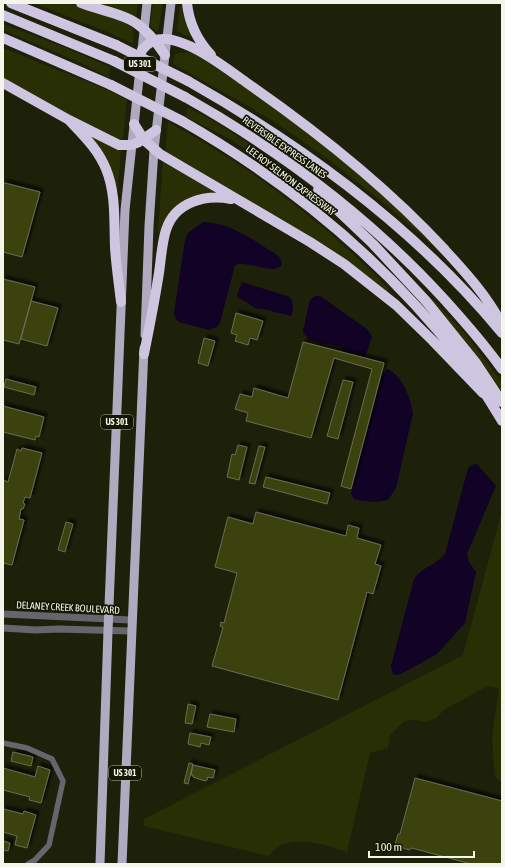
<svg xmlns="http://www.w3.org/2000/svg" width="505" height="867" viewBox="0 0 505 867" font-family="'Asap Condensed',sans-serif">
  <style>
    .green { fill: #292f04 }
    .water { fill: #110226 }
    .building { fill: #3b430d; stroke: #686d54; filter: url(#shadow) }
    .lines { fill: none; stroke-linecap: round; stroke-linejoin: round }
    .minor { stroke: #67646e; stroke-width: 5.5 }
    .tertiary { stroke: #67646e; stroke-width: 7 }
    .primary { stroke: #b0aac1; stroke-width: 9 }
    .motorway { stroke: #cec6e1; stroke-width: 10 }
    .motorway-bridge { stroke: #cec6e1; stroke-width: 10 }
    .labels { text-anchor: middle; stroke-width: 3.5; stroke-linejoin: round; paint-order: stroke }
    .shield { fill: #141703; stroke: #b0b3a3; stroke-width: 1 }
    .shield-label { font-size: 9px; font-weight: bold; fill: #f3f6e8 }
    .street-label { font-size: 10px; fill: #f3f6e8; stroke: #141703 }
  </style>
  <defs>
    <filter id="shadow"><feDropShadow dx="3.5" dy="-3.5" stdDeviation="1" flood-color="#0009"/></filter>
  </defs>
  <rect width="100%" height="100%" fill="#1d210a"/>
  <!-- green -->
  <path class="green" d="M 34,3 L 67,3 L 131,22 L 134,25 L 133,44 L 110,33 Z
    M 138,3 L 136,16 L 96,4 L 99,3 Z
    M 153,3 L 163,3 L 158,31 L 157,32 L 150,25 Z
    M 180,6 L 184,7 L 194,37 L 184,35 L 177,31 Z
    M 3,24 L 66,48 L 110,67 L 109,78 L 88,66 L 3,30 Z
    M 3,48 L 98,86 L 127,99 L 123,140 L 121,141 L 118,141 L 3,80 Z
    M 188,52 L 194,53 L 317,135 L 351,163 L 442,250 L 440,252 C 392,208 342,168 288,131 C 251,106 212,86 173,64 L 175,54 Z
    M 187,107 C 236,131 281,166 322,202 L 320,204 L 274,169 L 230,139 L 186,117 Z
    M 168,122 C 249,166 325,223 389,289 L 386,293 L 165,154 Z
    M 94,138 L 121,151 L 117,197 L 92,139 Z
    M 163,161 L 219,193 L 197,196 L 163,234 L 158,233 Z
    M 433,299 L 467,336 L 502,382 L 502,392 L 465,341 L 432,300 Z
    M 502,511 L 502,783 L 495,777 L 492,738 L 499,688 L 488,686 L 445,709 L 436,718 L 427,722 L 415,720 L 404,721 L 390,735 L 388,748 L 370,753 L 347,852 C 324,844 285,831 269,856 L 144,826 L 144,819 L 463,655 Z"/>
  <!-- water -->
  <path class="water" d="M 203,222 C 226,222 248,236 266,248 C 270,251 276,253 279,257 C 282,260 282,262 281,266 C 270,275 248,260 235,265 L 220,323 L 217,327 L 209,330 L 179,322 L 176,319 L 174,313 L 185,240 L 188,233 Z
    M 242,282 L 290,297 C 294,302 293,309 292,315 L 291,316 L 263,309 C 254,311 248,301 238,298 L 237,295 Z
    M 315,296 L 320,296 L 367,329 L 372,337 L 365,357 L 343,351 L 342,347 L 337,346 C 327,343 306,343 303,331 L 310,300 Z
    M 388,369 C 403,377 410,397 413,413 L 396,488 L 388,500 C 376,503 365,502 354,499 L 351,494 L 353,482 L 381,378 L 385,371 Z
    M 477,464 L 496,486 L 467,554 L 469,562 L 476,572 L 465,623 L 437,654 L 401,674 L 397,675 L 393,674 L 391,666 L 414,579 C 422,567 436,565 445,554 L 468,468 L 472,465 Z"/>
  <!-- building -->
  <path class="building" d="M 5,183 L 40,192 L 22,257 L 3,252 L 3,184 Z
    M 3,279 L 35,287 L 19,344 L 3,340 Z
    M 31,301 L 58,308 L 47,346 L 21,339 Z
    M 236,313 L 263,321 L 257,340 L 250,338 L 248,345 L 235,341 L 237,335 L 231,333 Z
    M 204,338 L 215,341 L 208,366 L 198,363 Z
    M 303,342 L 384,363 L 351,489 L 341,486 L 372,369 L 334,358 L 311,438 L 246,421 L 248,413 L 235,409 L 240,394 L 252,397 L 254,388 L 288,398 Z
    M 6,379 L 36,387 L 34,395 L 4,387 Z
    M 343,380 L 353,382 L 338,439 L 327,436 Z
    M 3,406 L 44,417 L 39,437 L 36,436 L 35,440 L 3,432 Z
    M 238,445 L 247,447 L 239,480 L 227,477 L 232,454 L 235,455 Z
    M 259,446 L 265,447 L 255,484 L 249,483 Z
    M 22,448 L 42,453 L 30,498 L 25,497 L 23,503 L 25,504 L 23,509 L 21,509 L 19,519 L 24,520 L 12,565 L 3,563 L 3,480 L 8,482 L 17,449 L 21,451 Z
    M 266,477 L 330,493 L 327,504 L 263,487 Z
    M 256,512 L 346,536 L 348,525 L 359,528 L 357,538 L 381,545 L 375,564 L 381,566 L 373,594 L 367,592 L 338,700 L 212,666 L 223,627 L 220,626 L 221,622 L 224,623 L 237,573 L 215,567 L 228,517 L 253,524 Z
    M 66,522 L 73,524 L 65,552 L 58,550 Z
    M 188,704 L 196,706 L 192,724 L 185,723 Z
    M 210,714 L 236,719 L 234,732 L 207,727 Z
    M 190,733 L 211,737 L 209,745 L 201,743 L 200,747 L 188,744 Z
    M 13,752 L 33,757 L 31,766 L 11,761 Z
    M 189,763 L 193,764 L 188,784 L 184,783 Z
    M 193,765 L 215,770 L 213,778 L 208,777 L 207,780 L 205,781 L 193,777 L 193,775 L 191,775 Z
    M 38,766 L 50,770 L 41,803 L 29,800 L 30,797 L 3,790 L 3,768 L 35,777 Z
    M 415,778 L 502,801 L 502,864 L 471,864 L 412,848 L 409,850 L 395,845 L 398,834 L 400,834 Z
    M 3,809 L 23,814 L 24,811 L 36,815 L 27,848 L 15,845 L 17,836 L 3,832 Z
    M 3,841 L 10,843 L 8,851 L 3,850 Z"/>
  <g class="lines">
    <!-- minor -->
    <path class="minor" d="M 3,743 L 27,748 L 52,759 L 63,781 L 49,845 L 35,860 L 28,864"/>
    <!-- tertiary -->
    <path class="tertiary" d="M 3,614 L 131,620
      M 3,628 L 35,630 L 58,629 L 131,631"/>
    <!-- primary -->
    <path class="primary" d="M 145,335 L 149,226 L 154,150 L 171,3
      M 100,864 L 108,631 L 125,210 L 147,3
      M 122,864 L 144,348"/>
    <!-- motorway -->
    <path class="motorway" d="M 11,3 L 116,45
      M 81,3 C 98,10 122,13 136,23 C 148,31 157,43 165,55
      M 187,3 C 189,23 198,41 211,55
      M 3,15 L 114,61
      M 3,38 L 111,85
      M 142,50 C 147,44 154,39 162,39 C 188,38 226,68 247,83 C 319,133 386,186 445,250 C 466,273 488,297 502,325
      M 188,81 C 303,146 417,230 502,333
      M 3,83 L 69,120 L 119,145 L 131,145 L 139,142 L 156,130
      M 185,97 C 288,155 383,228 460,317 C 475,334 489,351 502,369
      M 69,120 C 83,135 98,149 106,169 C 116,193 114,221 115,247 C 116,265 119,284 121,302
      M 182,121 C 290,183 388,264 464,363 C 478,381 490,401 502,421
      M 134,124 L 144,140 L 160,154 L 310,242 L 344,264 L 396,305 L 432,340 L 483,393
      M 318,190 L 331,204 L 373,244 L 426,301 L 476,363 L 502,402
      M 144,354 C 149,329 154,304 158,279 C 161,263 161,246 166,230 C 175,202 205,194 231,199"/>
    <!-- motorway-bridge -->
    <path class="motorway-bridge" d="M 116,45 L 188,81
      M 114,61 L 185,97
      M 111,85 L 182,121"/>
  </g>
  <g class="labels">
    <!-- shield labels -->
    <g class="shield">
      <rect x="124" y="57" width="32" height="14" rx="3"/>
      <rect x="101" y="415" width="32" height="14" rx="3"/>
      <rect x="109" y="766" width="32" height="14" rx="3"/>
    </g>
    <g class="shield-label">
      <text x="140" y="67">US 301</text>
      <text x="117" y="425">US 301</text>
      <text x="125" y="776">US 301</text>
    </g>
    <!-- street labels -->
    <g class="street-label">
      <text transform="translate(285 147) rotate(35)" y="4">REVERSIBLE EXPRESS LANES</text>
      <text transform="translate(291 180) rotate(37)" y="4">LEE ROY SELMON EXPRESSWAY</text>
      <text transform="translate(68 607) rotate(3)" y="4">DELANEY CREEK BOULEVARD</text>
    </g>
  </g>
  <!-- border -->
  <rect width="505" height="867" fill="none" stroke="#f3f6e8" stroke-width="8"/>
  <!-- scale -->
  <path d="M369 851v6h105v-6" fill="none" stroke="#f3f6e8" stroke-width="2"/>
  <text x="375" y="851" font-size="12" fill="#f3f6e8" stroke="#141703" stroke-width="3" paint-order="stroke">100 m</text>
</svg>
